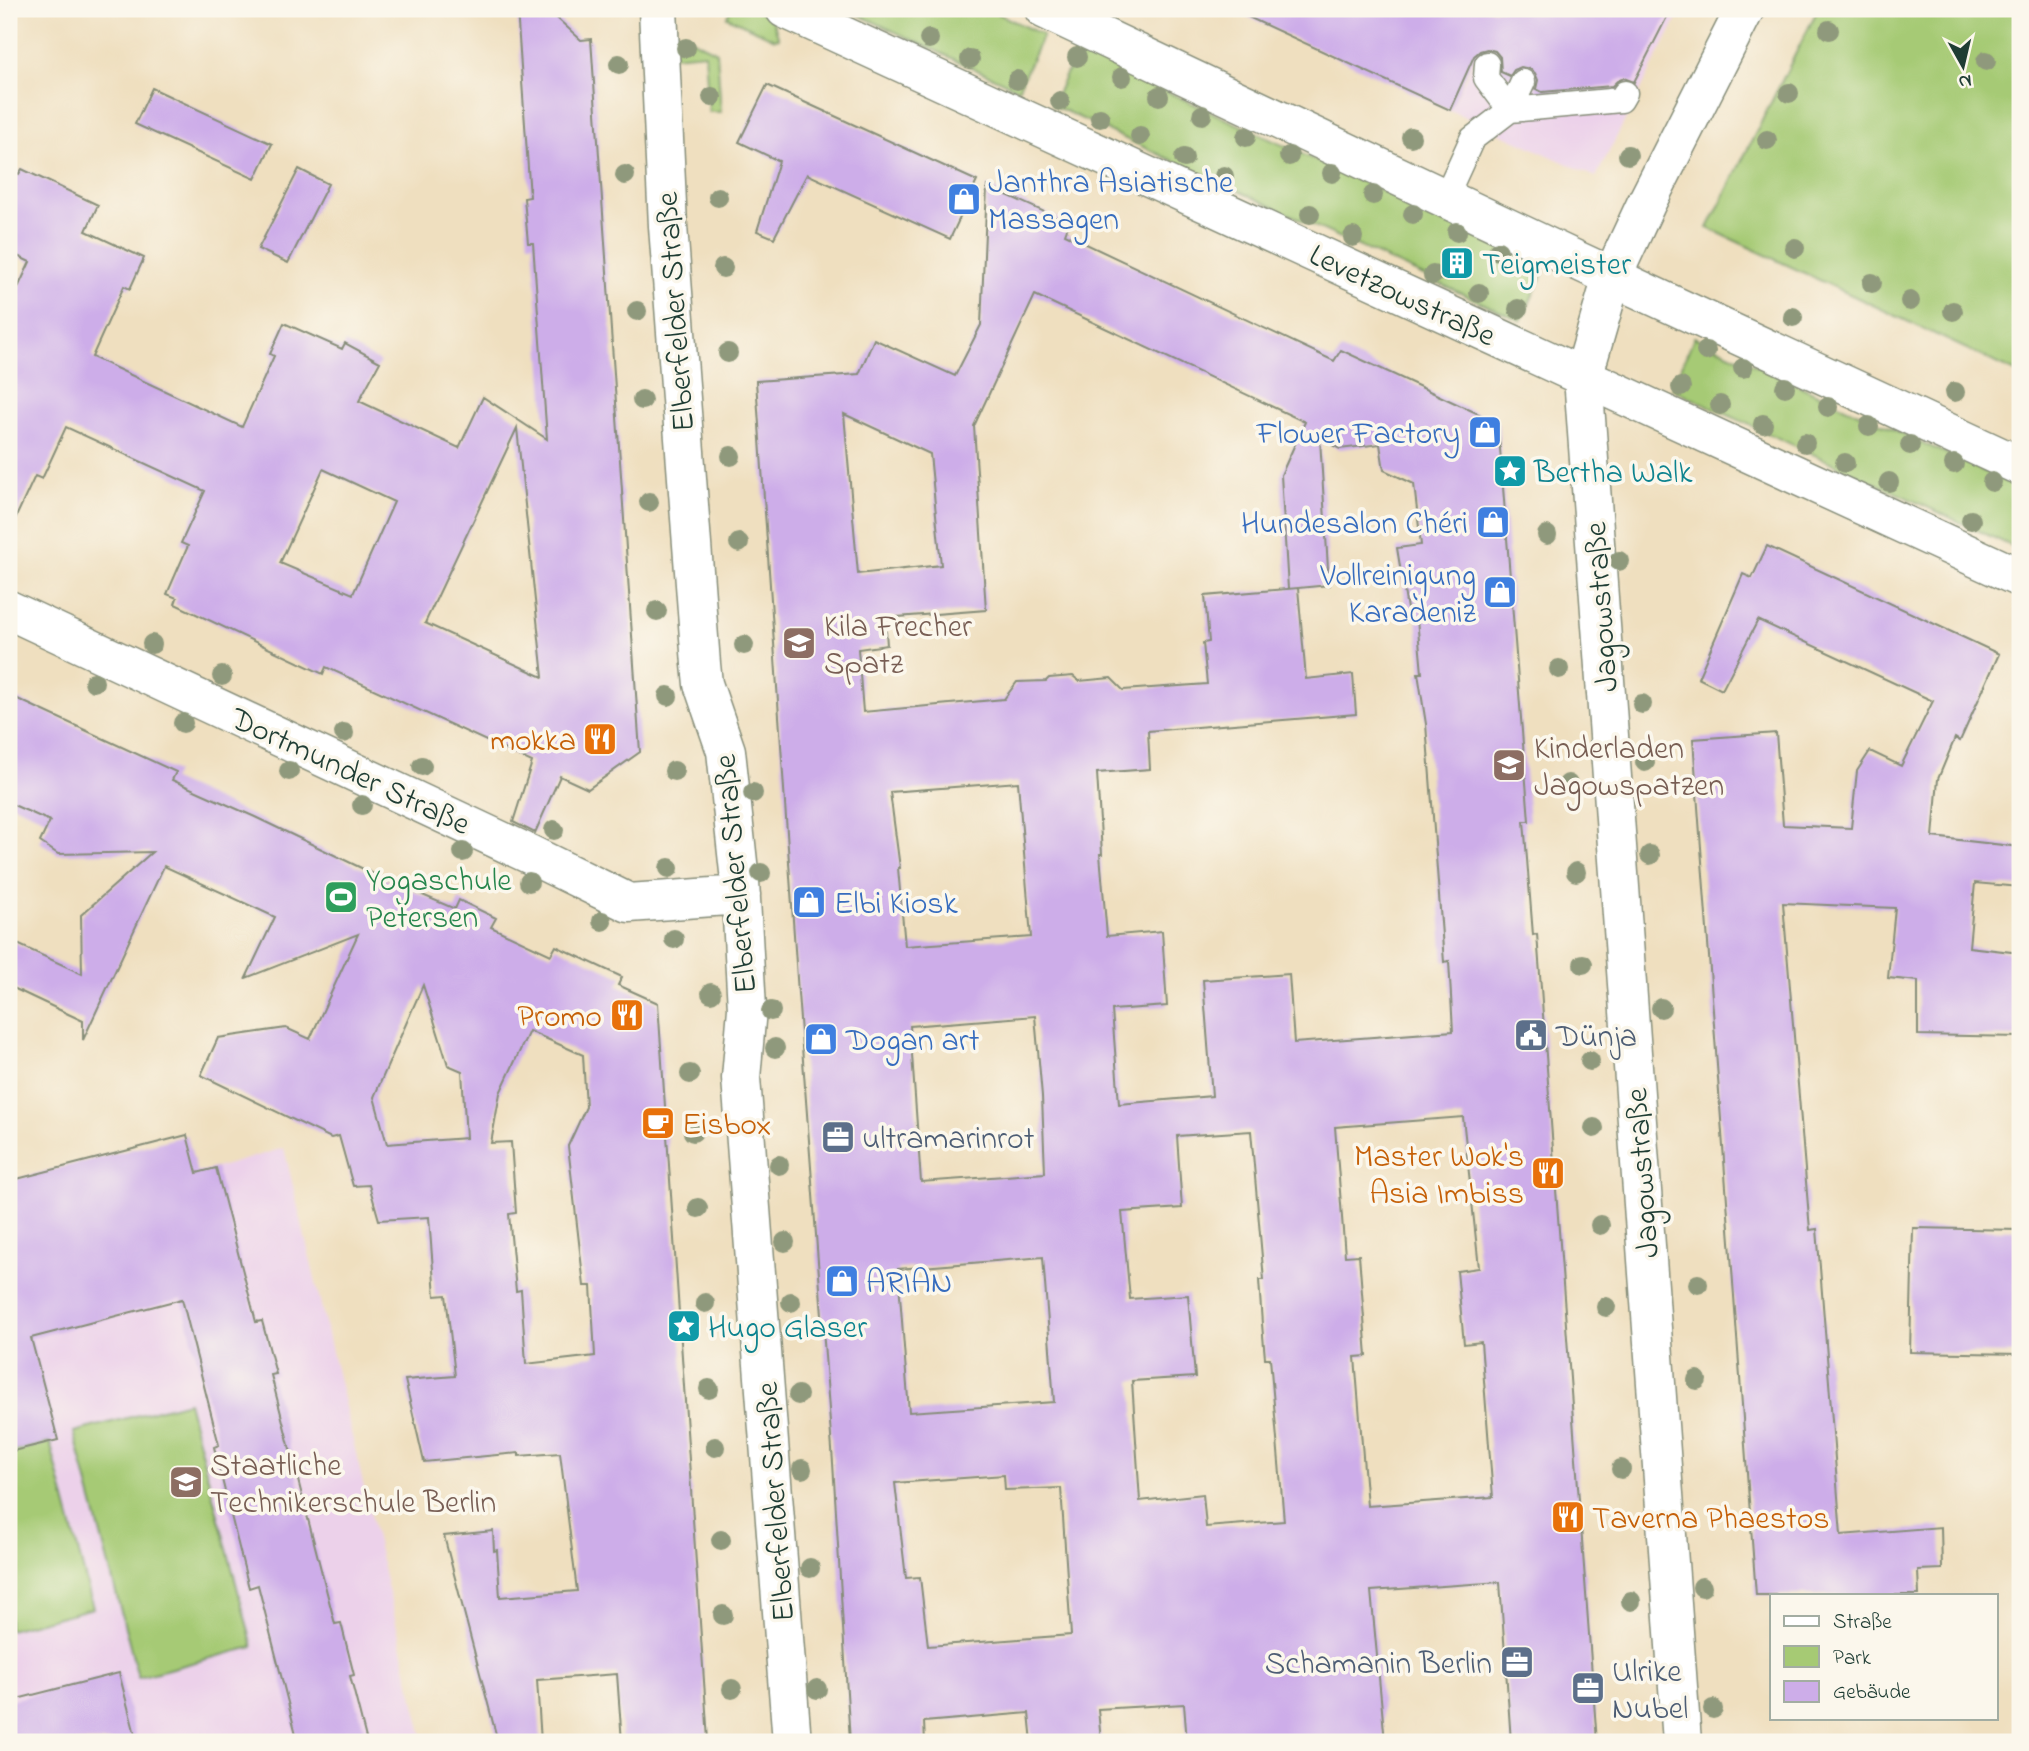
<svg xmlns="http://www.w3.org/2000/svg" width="2029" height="1751" viewBox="0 0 2029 1751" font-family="'Indie Flower',sans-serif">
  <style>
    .built { fill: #ecd1ea }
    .green { fill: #a6ca74; stroke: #628454; stroke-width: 2 }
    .building { fill: #cdade9; fill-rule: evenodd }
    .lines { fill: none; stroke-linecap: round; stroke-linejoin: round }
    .lane-casing { stroke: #878e7a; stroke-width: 27 }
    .street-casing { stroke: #878e7a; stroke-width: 41 }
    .secondary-casing { stroke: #878e7a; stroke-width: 41 }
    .lane { stroke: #fff; stroke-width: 24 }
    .street { stroke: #fff; stroke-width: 38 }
    .secondary { stroke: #fff; stroke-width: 38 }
    .tree { fill: #8f997b }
    .labels { text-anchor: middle; stroke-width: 7; stroke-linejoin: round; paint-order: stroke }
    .shop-label { font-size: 32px; fill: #366cbe; stroke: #fbf7ec; text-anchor: start }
    .culture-label { font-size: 32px; fill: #0d838f; stroke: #fbf7ec; text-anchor: start }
    .street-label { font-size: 32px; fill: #1f3d34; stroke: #fbf7ec }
    .education-label { font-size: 32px; fill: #785e54; stroke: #fbf7ec; text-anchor: start }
    .food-label { font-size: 32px; fill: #c56008; stroke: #fbf7ec; text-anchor: end }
    .leisure-label { font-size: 32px; fill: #27864d; stroke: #fbf7ec; text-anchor: start }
    .service-label { font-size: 32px; fill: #4e5e75; stroke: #fbf7ec; text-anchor: start }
  </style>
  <rect width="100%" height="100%" fill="#fbf7ec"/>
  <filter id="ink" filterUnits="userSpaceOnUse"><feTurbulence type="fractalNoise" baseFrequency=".0143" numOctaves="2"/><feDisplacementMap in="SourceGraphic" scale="14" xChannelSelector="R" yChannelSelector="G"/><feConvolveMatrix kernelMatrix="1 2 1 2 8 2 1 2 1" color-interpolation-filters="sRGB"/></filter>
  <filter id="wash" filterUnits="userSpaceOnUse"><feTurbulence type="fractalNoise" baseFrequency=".00686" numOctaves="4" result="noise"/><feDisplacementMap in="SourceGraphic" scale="28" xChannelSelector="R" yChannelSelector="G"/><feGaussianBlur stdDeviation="1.57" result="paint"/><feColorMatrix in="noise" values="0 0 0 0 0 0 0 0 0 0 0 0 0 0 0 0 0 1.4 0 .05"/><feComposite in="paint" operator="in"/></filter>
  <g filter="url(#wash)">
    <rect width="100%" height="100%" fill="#efdfbf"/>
    <!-- built -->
    <path class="built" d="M 1499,9 L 1682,9 L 1596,177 L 1450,110 Z
      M 284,1148 L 424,1742 L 9,1742 L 9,1222 L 216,1168 Z"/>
    <!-- green -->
    <path class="green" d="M 731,9 L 754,9 L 771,17 L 779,38 L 775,39 L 727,17 Z
      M 846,9 L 988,9 L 1043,35 L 1018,89 Z
      M 1818,9 L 2020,9 L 2020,374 L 1708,228 Z
      M 673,30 L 717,52 L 721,112 L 709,112 L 705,53 L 674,56 Z
      M 1077,50 L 1546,267 L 1521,321 L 1052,105 Z
      M 1694,337 L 2020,488 L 2020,550 L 1672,389 Z
      M 188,1402 L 253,1647 L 138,1677 L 74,1432 Z
      M 50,1442 L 93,1608 L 9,1630 L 9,1452 Z"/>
    <g id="blocks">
      <!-- building -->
      <path class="building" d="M 517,9 L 547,9 L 581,40 L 591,39 L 640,752 L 588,789 L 560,776 L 535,833 L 513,822 L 532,762 L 326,667 L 323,674 L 175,604 L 177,598 L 167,594 L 188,546 L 181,543 L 205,491 L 66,427 L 42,479 L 35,476 L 9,532 L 9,307 L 30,262 L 9,252 L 9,169 L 19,174 L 22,169 L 98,205 L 86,231 L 144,258 L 130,289 L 124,286 L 92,357 L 242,427 L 274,356 L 270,354 L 284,323 L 342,349 L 345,343 L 380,362 L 359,401 L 459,448 L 483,397 L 547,439 L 533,243 L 528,243 L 524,198 L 530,197 ZM 517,428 L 543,677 L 425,623 ZM 323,469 L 394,502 L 353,594 L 280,563 Z
        M 1231,9 L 1671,9 L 1634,82 L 1624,78 L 1617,81 L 1612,86 L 1542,92 L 1536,89 L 1538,80 L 1535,73 L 1530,69 L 1521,67 L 1514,70 L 1510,76 L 1501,72 L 1500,57 L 1495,51 L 1487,49 L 1480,51 L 1474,56 L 1450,110 Z
        M 767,85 L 977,181 L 950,239 L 807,174 L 774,238 L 757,231 L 779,161 L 739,142 Z
        M 152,88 L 272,144 L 255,179 L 135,124 Z
        M 299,169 L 328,184 L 288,263 L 258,249 Z
        M 987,186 L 1069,223 L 1065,234 L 1334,361 L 1341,350 L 1498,423 L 1529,821 L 1524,821 L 1533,935 L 1537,934 L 1597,1742 L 1511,1742 L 1500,1582 L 1371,1591 L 1385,1742 L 1187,1742 L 1184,1704 L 1098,1709 L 1101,1742 L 1032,1742 L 1029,1713 L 924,1722 L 925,1742 L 850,1742 L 833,1463 L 798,993 L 756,381 L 859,374 L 874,339 L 955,376 L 981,325 ZM 1035,295 L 1305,422 L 1281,475 L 1288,589 L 1329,585 L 1320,439 L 1340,449 L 1380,444 L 1384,470 L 1414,484 L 1421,545 L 1397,548 L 1407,609 L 1416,608 L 1422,673 L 1418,673 L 1426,724 L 1444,962 L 1449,961 L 1453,1031 L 1294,1043 L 1289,974 L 1203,980 L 1212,1096 L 1119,1104 L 1112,1010 L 1167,1006 L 1162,931 L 1107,936 L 1100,854 L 1102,854 L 1097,773 L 1150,769 L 1148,731 L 1356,714 L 1353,674 L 1306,679 L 1298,588 L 1205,596 L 1209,642 L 1203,643 L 1207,684 L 1123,690 L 1111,678 L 1079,681 L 1073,676 L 1049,678 L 1046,681 L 1017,682 L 1004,699 L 863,712 L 858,649 L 887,645 L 885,618 L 986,610 L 974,426 ZM 844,414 L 930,454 L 941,565 L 858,574 ZM 1018,782 L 1031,937 L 905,946 L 898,868 L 900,868 L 890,792 ZM 1035,1016 L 1042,1096 L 1045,1173 L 921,1182 L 910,1026 ZM 1463,1117 L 1479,1268 L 1457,1271 L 1464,1344 L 1481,1342 L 1493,1497 L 1367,1506 L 1355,1357 L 1367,1356 L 1359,1255 L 1345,1256 L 1335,1127 ZM 1251,1131 L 1264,1280 L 1259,1280 L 1262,1324 L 1265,1358 L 1270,1358 L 1284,1521 L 1206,1527 L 1203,1494 L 1140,1501 L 1132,1381 L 1195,1377 L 1188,1295 L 1130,1299 L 1122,1212 L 1182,1208 L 1177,1136 ZM 1043,1257 L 1054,1402 L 909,1412 L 898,1269 ZM 1004,1475 L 1005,1490 L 1061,1488 L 1071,1635 L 928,1646 L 920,1577 L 906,1578 L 895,1483 Z
        M 1767,546 L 1999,654 L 1960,741 L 1955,738 L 1938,779 L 1933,837 L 2020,847 L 2020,887 L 1975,883 L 1969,947 L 2020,953 L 2020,1037 L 1918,1035 L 1918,981 L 1888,978 L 1895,908 L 1783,903 L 1810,1230 L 1817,1229 L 1841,1535 L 1941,1527 L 1942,1569 L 1918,1570 L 1919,1595 L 1756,1595 L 1693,739 L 1776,733 L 1783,825 L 1851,828 L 1857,771 L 1870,751 L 1901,766 L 1933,701 L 1758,620 L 1722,690 L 1698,678 L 1743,574 L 1752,578 Z
        M 9,695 L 176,772 L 172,780 L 255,817 L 378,876 L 455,909 L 459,900 L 496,918 L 491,927 L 551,955 L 556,946 L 622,977 L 618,985 L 658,1003 L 708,1740 L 675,1742 L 622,1742 L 617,1674 L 537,1680 L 541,1742 L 498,1742 L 444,1536 L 493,1531 L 494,1551 L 497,1550 L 500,1597 L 577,1591 L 560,1453 L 519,1456 L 519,1453 L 424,1462 L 405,1380 L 455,1376 L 446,1295 L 435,1296 L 429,1217 L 379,1220 L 369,1185 L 353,1186 L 339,1136 L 331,1138 L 201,1075 L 218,1038 L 286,1028 L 310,1039 L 358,934 L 246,978 L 275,917 L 164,866 L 83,1040 L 83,1021 L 9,986 L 9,940 L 82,974 L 81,915 L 152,852 L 58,854 L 40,842 L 50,821 L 9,803 ZM 423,985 L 448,1065 L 462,1071 L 466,1138 L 387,1144 L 374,1097 ZM 529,1031 L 583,1055 L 586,1107 L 568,1146 L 584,1286 L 591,1286 L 595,1356 L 526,1364 L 521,1290 L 516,1291 L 509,1214 L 516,1213 L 511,1142 L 491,1143 L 500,1093 Z
        M 187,1135 L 197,1173 L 216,1168 L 256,1322 L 262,1321 L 276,1374 L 271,1375 L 335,1624 L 341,1623 L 354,1675 L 350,1676 L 367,1742 L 298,1742 L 258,1585 L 249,1588 L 214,1447 L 219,1445 L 182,1299 L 31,1338 L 58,1440 L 9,1452 L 9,1181 Z
        M 1913,1228 L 2020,1230 L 2020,1354 L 1910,1352 Z
        M 119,1673 L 137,1742 L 9,1742 L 9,1701 Z"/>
    </g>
  </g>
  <g filter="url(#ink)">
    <use href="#blocks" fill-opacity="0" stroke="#878e7a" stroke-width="2"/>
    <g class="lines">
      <!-- lane casing -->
      <g class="lane-casing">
        <path id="lane" d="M 1487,64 L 1486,78 L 1510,110 L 1621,100 L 1625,93
          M 1445,198 L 1472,139 L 1510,110 L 1523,82"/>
      </g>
      <!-- street casing -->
      <g class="street-casing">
        <path id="street" d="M 658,9 L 668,226 L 701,664 L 703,684 L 726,751 L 740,881 L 747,1009 L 741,1078 L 792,1742
          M 9,610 L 529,854 L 629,903 L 741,895
          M 1682,1742 L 1583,377 L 1612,277 L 1646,204 L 1745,9"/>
      </g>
      <!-- secondary casing -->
      <g class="secondary-casing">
        <path id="secondary" d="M 785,9 L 2020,578
          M 1044,9 L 1565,255 L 2020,466"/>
      </g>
      <!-- lane -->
      <use href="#lane" class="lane"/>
      <!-- street -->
      <use href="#street" class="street"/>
      <!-- secondary -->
      <use href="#secondary" class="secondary"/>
    </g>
    <!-- trees -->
    <g class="tree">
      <circle cx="1829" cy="30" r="10"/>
      <circle cx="929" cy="39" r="10"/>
      <circle cx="686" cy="48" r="10"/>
      <circle cx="1077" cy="57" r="10"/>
      <circle cx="970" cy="59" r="10"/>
      <circle cx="1986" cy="61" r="10"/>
      <circle cx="619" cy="64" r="10"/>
      <circle cx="1122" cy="77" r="10"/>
      <circle cx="1017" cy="80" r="10"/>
      <circle cx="1789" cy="93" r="10"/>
      <circle cx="1159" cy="96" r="10"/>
      <circle cx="712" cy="97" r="10"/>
      <circle cx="1060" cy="101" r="10"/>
      <circle cx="1202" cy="115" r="10"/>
      <circle cx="1100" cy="118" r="10"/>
      <circle cx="1140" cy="136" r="10"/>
      <circle cx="1246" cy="137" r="10"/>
      <circle cx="1411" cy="137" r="10"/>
      <circle cx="1767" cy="140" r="10"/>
      <circle cx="1628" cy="155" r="10"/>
      <circle cx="1289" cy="156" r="10"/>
      <circle cx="1184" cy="158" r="10"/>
      <circle cx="1332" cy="173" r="10"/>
      <circle cx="625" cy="175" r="10"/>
      <circle cx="1224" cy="176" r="10"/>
      <circle cx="1373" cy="195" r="10"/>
      <circle cx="718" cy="197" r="10"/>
      <circle cx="1310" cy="214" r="10"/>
      <circle cx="1413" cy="214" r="10"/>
      <circle cx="1457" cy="232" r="10"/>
      <circle cx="1353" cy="237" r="10"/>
      <circle cx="1795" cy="248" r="10"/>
      <circle cx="1498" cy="251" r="10"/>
      <circle cx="723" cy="268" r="10"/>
      <circle cx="1433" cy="275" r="10"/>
      <circle cx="1872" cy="283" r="10"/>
      <circle cx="1479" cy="293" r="10"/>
      <circle cx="1910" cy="301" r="10"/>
      <circle cx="1518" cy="309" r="10"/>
      <circle cx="637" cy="311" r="10"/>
      <circle cx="1953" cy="311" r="10"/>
      <circle cx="1793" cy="317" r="10"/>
      <circle cx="1706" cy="351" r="10"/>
      <circle cx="728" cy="353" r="10"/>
      <circle cx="1743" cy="368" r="10"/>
      <circle cx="1681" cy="387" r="10"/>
      <circle cx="1785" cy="387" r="10"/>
      <circle cx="1955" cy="392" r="10"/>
      <circle cx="642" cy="400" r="10"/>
      <circle cx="1720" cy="405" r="10"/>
      <circle cx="1828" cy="407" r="10"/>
      <circle cx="1763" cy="424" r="10"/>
      <circle cx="1869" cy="426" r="10"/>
      <circle cx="1805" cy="443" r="10"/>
      <circle cx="1910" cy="445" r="10"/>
      <circle cx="731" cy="456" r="10"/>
      <circle cx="1845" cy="463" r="10"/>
      <circle cx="1954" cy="464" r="10"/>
      <circle cx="1889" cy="482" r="10"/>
      <circle cx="1992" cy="482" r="10"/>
      <circle cx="649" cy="502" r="10"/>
      <circle cx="1971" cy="520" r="10"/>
      <circle cx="1547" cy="535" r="10"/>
      <circle cx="739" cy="543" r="10"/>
      <circle cx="1619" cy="561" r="10"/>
      <circle cx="657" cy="611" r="10"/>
      <circle cx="152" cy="644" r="10"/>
      <circle cx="744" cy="645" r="10"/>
      <circle cx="1559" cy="669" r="10"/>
      <circle cx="222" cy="676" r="10"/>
      <circle cx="94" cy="682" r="10"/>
      <circle cx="668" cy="696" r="10"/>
      <circle cx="1642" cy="704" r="10"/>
      <circle cx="183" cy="723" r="10"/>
      <circle cx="344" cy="733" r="10"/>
      <circle cx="1645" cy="762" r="10"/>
      <circle cx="422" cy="766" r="10"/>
      <circle cx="289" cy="771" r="10"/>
      <circle cx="674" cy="771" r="10"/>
      <circle cx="1568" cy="784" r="10"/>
      <circle cx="753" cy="793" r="10"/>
      <circle cx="362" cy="805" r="10"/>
      <circle cx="554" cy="830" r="10"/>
      <circle cx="463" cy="852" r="10"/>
      <circle cx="1650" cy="855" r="10"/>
      <circle cx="669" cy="868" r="10"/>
      <circle cx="1576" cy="872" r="10"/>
      <circle cx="761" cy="873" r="10"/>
      <circle cx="529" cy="882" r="10"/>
      <circle cx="602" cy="921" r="10"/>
      <circle cx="674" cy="939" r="10"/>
      <circle cx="1583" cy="964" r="10"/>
      <circle cx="711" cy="993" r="10"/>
      <circle cx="1661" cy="1008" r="10"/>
      <circle cx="771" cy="1011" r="10"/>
      <circle cx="775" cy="1048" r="10"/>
      <circle cx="1590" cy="1061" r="10"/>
      <circle cx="690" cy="1074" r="10"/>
      <circle cx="1594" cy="1128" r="10"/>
      <circle cx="693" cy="1132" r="10"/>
      <circle cx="779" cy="1165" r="10"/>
      <circle cx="698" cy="1208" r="10"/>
      <circle cx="1600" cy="1225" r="10"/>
      <circle cx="785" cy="1242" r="10"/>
      <circle cx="1698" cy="1284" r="10"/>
      <circle cx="791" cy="1302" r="10"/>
      <circle cx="705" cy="1303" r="10"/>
      <circle cx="1606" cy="1307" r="10"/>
      <circle cx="1697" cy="1380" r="10"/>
      <circle cx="709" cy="1389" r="10"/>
      <circle cx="798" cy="1395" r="10"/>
      <circle cx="715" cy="1447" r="10"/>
      <circle cx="802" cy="1469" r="10"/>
      <circle cx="1621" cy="1469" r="10"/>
      <circle cx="721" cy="1540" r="10"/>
      <circle cx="810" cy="1568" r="10"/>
      <circle cx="1702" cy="1587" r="10"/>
      <circle cx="1631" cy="1601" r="10"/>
      <circle cx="723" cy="1615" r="10"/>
      <circle cx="732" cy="1689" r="10"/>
      <circle cx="817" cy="1689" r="10"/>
      <circle cx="1713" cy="1709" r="10"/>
    </g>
  </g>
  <!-- icons -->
  <defs>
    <g id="shop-square" transform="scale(1.75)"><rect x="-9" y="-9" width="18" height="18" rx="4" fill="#3f7fe0" stroke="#fbf7ec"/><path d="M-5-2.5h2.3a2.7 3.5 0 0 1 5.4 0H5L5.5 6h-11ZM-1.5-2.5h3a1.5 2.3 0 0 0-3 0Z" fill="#fff"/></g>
    <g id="building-square" transform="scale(1.75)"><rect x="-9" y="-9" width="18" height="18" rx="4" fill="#0f9aa8" stroke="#fbf7ec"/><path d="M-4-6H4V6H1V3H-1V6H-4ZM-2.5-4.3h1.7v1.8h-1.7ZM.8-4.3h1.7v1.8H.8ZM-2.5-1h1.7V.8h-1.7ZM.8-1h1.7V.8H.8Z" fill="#fff"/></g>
    <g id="sight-square" transform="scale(1.75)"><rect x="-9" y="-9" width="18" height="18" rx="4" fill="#0f9aa8" stroke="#fbf7ec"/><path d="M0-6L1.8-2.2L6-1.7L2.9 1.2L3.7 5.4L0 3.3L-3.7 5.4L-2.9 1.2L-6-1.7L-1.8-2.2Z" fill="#fff"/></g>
    <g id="school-square" transform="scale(1.75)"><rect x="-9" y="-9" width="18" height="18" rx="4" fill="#8d6e63" stroke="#fbf7ec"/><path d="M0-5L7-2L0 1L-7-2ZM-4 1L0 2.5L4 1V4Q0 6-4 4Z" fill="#fff"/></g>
    <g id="restaurant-square" transform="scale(1.75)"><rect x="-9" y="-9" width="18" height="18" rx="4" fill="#e8710a" stroke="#fbf7ec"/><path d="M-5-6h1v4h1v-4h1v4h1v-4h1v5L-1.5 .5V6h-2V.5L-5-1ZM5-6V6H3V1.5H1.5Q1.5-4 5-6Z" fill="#fff"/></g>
    <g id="stadium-square" transform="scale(1.75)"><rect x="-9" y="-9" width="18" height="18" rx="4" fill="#2e9e5b" stroke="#fbf7ec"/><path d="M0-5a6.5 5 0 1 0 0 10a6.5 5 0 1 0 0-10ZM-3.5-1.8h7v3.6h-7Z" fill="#fff"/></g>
    <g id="civic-square" transform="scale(1.75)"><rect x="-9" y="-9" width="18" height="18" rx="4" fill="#5c6f8a" stroke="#fbf7ec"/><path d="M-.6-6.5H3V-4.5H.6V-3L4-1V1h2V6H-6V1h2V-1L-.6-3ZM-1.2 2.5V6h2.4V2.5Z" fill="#fff"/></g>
    <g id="cafe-square" transform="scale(1.75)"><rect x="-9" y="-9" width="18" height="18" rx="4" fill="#e8710a" stroke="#fbf7ec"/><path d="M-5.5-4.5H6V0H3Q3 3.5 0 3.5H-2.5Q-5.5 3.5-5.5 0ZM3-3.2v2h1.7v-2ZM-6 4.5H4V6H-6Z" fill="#fff"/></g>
    <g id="office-square" transform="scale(1.75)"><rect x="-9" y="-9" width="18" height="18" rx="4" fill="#5c6f8a" stroke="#fbf7ec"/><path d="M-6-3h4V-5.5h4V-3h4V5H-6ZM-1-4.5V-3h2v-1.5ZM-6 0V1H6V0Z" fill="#fff"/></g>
    <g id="university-square" transform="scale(1.75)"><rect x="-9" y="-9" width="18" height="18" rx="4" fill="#8d6e63" stroke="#fbf7ec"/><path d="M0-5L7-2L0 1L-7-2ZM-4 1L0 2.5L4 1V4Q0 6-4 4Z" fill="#fff"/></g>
  </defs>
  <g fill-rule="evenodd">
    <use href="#shop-square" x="964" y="199"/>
    <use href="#building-square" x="1457" y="263"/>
    <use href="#shop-square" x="1485" y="432"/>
    <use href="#sight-square" x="1510" y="471"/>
    <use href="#shop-square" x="1493" y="522"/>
    <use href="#shop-square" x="1500" y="592"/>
    <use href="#school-square" x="799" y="643"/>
    <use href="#restaurant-square" x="600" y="739"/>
    <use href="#school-square" x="1509" y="765"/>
    <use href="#stadium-square" x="341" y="897"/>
    <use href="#shop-square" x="809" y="902"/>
    <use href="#restaurant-square" x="627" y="1015"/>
    <use href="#civic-square" x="1531" y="1035"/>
    <use href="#shop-square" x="821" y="1039"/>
    <use href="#cafe-square" x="658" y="1123"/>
    <use href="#office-square" x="838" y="1137"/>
    <use href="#restaurant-square" x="1548" y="1173"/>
    <use href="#shop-square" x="842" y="1281"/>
    <use href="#sight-square" x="684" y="1326"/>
    <use href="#university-square" x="186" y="1482"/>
    <use href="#restaurant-square" x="1568" y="1517"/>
    <use href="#office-square" x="1517" y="1662"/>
    <use href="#office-square" x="1588" y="1688"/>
  </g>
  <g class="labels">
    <!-- shop labels -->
    <g class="shop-label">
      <text x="988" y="192">Janthra Asiatische<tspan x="988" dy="37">Massagen</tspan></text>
      <text x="1460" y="443" text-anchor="end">Flower Factory</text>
      <text x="1468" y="533" text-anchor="end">Hundesalon Chéri</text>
      <text x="1476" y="585" text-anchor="end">Vollreinigung<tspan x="1476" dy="37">Karadeniz</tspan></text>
      <text x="834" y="913">Elbi Kiosk</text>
      <text x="846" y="1050">Dogan art</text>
      <text x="866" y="1292">ARIAN</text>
    </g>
    <!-- culture labels -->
    <g class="culture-label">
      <text x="1482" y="274">Teigmeister</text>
      <text x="1534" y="482">Bertha Walk</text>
      <text x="708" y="1337">Hugo Glaser</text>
    </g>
    <!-- street labels -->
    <g class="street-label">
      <text transform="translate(1403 294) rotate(25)" y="11">Levetzowstraße</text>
      <text transform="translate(674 312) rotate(-94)" y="11">Elberfelder Straße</text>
      <text transform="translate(1600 607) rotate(-94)" y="11">Jagowstraße</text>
      <text transform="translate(351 770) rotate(25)" y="11">Dortmunder Straße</text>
      <text transform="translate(734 874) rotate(-95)" y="11">Elberfelder Straße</text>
      <text transform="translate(1641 1173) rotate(-94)" y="11">Jagowstraße</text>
      <text transform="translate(774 1502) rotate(-94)" y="11">Elberfelder Straße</text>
    </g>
    <!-- education labels -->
    <g class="education-label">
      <text x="824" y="636">Kila Frecher<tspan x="824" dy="37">Spatz</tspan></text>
      <text x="1534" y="758">Kinderladen<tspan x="1534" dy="37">Jagowspatzen</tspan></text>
      <text x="210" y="1475">Staatliche<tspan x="210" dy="37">Technikerschule Berlin</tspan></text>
    </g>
    <!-- food labels -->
    <g class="food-label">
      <text x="576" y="750">mokka</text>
      <text x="602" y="1026">Promo</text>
      <text x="682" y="1134" text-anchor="start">Eisbox</text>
      <text x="1524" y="1166">Master Wok's<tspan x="1524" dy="37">Asia Imbiss</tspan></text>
      <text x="1592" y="1528" text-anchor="start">Taverna Phaestos</text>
    </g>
    <!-- leisure labels -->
    <g class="leisure-label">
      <text x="366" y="890">Yogaschule<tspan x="366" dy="37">Petersen</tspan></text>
    </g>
    <!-- service labels -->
    <g class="service-label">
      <text x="1556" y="1046">Dünja</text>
      <text x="862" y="1148">ultramarinrot</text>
      <text x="1492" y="1673" text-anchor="end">Schamanin Berlin</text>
      <text x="1612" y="1681">Ulrike<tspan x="1612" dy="37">Nubel</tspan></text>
    </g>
  </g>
  <!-- margin -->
  <rect width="2029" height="1751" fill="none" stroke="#fbf7ec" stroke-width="35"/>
  <!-- legend -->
  <rect x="1770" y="1594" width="228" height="126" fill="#fbf7ec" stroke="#a3ada2" stroke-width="2"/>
  <rect x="1784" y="1616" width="35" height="10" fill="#ffffff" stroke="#a3ada2" stroke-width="2"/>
  <text x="1833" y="1628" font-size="21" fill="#1f3d34">Straße</text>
  <rect x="1784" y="1646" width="35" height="21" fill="#a6ca74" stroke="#a3ada2" stroke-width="2"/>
  <text x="1833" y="1664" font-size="21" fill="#1f3d34">Park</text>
  <rect x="1784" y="1681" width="35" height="21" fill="#cdade9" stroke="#a3ada2" stroke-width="2"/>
  <text x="1833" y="1698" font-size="21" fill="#1f3d34">Gebäude</text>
  <!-- north arrow -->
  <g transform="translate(1963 66) rotate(172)" stroke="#fbf7ec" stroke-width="5" paint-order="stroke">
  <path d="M0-5L12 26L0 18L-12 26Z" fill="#1f3d34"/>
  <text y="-10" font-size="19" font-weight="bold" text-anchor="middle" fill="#1f3d34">N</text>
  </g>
</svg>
